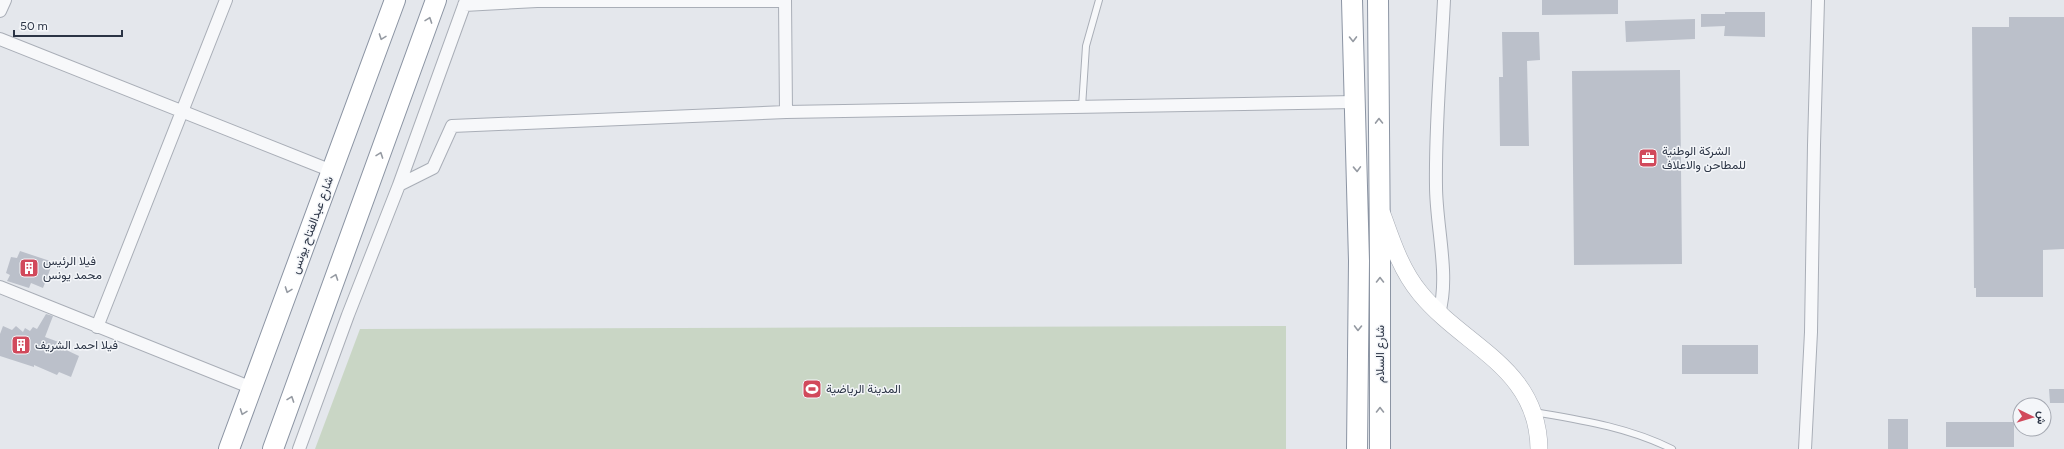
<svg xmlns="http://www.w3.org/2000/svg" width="2064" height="449" viewBox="0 0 2064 449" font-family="Figtree,Vazirmatn,sans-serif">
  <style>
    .green { fill: #c9d6c5 }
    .building { fill: #bbc0ca }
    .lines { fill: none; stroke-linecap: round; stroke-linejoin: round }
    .service-casing { stroke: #a9aeb7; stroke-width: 8 }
    .minor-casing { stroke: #a9aeb7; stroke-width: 14 }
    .secondary-casing { stroke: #a9aeb7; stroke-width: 18 }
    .trunk-casing { stroke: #8b94a3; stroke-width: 22 }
    .service { stroke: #f7f8fa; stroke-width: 6 }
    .minor { stroke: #f7f8fa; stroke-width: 12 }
    .secondary { stroke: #fff; stroke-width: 17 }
    .trunk { stroke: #fff; stroke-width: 20 }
    .oneway { stroke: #959aa2 }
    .labels { text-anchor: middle; stroke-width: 3; stroke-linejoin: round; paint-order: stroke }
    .poi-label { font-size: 12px; fill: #2b3445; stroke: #f4f6f9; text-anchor: start }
    .street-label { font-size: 12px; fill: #2b3445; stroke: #f4f6f9 }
  </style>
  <rect width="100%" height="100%" fill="#e4e7ec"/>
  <!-- green -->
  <path class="green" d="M 1286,326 L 1286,449 L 315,449 L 360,329 Z"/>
  <!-- building -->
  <path class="building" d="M 1542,0 L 1618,0 L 1618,14 L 1542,15 Z
    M 1725,12 L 1765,12 L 1765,37 L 1724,36 L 1725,26 L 1701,27 L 1701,14 L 1725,14 Z
    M 2009,17 L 2064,17 L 2064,249 L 2043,250 L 2043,297 L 1976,297 L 1976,288 L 1974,288 L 1972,27 L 2009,27 Z
    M 1695,19 L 1695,39 L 1626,42 L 1625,21 Z
    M 1502,32 L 1539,32 L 1540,60 L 1527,61 L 1529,146 L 1500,146 L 1499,77 L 1503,77 Z
    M 1680,70 L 1682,264 L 1574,265 L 1572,71 Z
    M 20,251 L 53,262 L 43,288 L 31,283 L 29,288 L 7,281 L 10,275 L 6,273 L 11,257 L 17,258 Z
    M 46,314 L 53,316 L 45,337 L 64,344 L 62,348 L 79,356 L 71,377 L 59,372 L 57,375 L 34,365 L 34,367 L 0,356 L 0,334 L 3,326 L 12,330 L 16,326 L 23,332 L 25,328 L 30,331 L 33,327 L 37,329 Z
    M 1682,345 L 1758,345 L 1758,374 L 1682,374 Z
    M 2049,389 L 2064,389 L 2064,403 L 2050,403 Z
    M 1888,419 L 1908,419 L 1908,449 L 1888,449 Z
    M 1946,422 L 2014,422 L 2014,447 L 1946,447 Z"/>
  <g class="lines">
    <!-- service casing -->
    <g class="service-casing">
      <path id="service" d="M 1082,107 L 1086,46 L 1099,0
        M 1534,412 C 1581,420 1628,427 1672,449"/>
    </g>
    <!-- minor casing -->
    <g class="minor-casing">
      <path id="minor" d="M 785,0 L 786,112
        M 464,5 L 537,1 L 785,1
        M 0,11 L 5,0
        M 0,39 L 332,171
        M 399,185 L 466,0
        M 0,287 L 252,388
        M 1439,313 C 1450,276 1436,226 1436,186 C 1435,124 1441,62 1444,0
        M 97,327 L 226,0
        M 299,449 L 348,315 L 399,185 L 433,168 L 452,126 L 786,112 L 1355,102
        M 1805,449 L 1811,332 L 1814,145 L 1818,0"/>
    </g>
    <!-- secondary casing -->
    <g class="secondary-casing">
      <path id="secondary" d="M 1382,214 C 1392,242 1401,270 1420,293 C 1465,348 1538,367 1539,449"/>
    </g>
    <!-- trunk casing -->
    <g class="trunk-casing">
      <path id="trunk" d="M 1352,0 L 1359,261 L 1357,449
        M 1378,0 L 1380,258 L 1380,449
        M 229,449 L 395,0
        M 273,449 L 436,0"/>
    </g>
    <!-- service -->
    <use href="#service" class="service"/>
    <!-- minor -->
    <use href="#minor" class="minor"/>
    <!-- secondary -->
    <use href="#secondary" class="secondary"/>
    <!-- trunk -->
    <use href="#trunk" class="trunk"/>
  </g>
  <!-- one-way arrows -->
  <defs><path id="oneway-chevron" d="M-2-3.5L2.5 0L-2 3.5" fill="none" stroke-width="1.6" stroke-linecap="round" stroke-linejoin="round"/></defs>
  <g class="oneway">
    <use href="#oneway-chevron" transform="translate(429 20) rotate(-70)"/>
    <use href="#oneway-chevron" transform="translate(382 37) rotate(110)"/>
    <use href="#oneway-chevron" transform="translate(1353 39) rotate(89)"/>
    <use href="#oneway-chevron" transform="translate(1379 121) rotate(-91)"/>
    <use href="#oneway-chevron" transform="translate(380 155) rotate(-70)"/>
    <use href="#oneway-chevron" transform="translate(1357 169) rotate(88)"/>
    <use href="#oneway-chevron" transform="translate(335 277) rotate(-70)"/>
    <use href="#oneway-chevron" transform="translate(1380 280) rotate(-90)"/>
    <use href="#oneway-chevron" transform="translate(288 290) rotate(110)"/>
    <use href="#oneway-chevron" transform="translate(1358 328) rotate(91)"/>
    <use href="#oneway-chevron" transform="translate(291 399) rotate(-70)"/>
    <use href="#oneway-chevron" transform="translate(1380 410) rotate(-90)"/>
    <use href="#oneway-chevron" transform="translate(243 412) rotate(110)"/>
  </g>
  <!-- icons -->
  <defs>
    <g id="office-square" transform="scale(1)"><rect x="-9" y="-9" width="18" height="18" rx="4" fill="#d1495b" stroke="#f4f6f9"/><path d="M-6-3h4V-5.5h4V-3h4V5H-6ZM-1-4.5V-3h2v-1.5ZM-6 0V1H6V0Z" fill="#fff"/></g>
    <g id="building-square" transform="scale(1)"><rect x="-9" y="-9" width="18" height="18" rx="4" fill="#d1495b" stroke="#f4f6f9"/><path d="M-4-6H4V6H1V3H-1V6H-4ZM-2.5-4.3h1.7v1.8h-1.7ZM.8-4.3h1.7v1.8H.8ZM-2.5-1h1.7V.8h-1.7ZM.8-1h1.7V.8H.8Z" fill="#fff"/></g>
    <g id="stadium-square" transform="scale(1)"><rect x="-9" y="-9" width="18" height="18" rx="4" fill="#d1495b" stroke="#f4f6f9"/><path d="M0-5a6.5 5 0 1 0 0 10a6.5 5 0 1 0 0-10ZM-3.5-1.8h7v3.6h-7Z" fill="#fff"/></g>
  </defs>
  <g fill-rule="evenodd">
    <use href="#office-square" x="1648" y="158"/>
    <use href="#building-square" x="29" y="268"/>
    <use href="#building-square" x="21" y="345"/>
    <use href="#stadium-square" x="812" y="389"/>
  </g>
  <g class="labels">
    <!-- poi labels -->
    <g class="poi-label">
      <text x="1662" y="155">الشركة الوطنية<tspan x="1662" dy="14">للمطاحن والاعلاف</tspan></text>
      <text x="43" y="265">فيلا الرئيس<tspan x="43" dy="14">محمد يونس</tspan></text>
      <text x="35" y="349">فيلا احمد الشريف</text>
      <text x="826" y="393">المدينة الرياضية</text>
    </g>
    <!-- street labels -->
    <g class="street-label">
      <text transform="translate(312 225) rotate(-70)" y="4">شارع عبدالفتاح يونس</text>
      <text transform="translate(1380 354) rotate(-90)" y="4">شارع السلام</text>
    </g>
  </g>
  <!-- north arrow -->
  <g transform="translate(2032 417) rotate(95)"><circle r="19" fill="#f4f6f9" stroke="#a4a8b1"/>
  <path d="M0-3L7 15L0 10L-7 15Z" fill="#d1495b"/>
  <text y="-6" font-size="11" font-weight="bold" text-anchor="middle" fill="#2b3445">ش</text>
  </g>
  <!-- scale -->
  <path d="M14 30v6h108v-6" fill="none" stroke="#2b3445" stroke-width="2"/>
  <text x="20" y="30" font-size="12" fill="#2b3445" stroke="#f4f6f9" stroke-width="3" paint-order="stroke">50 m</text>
</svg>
